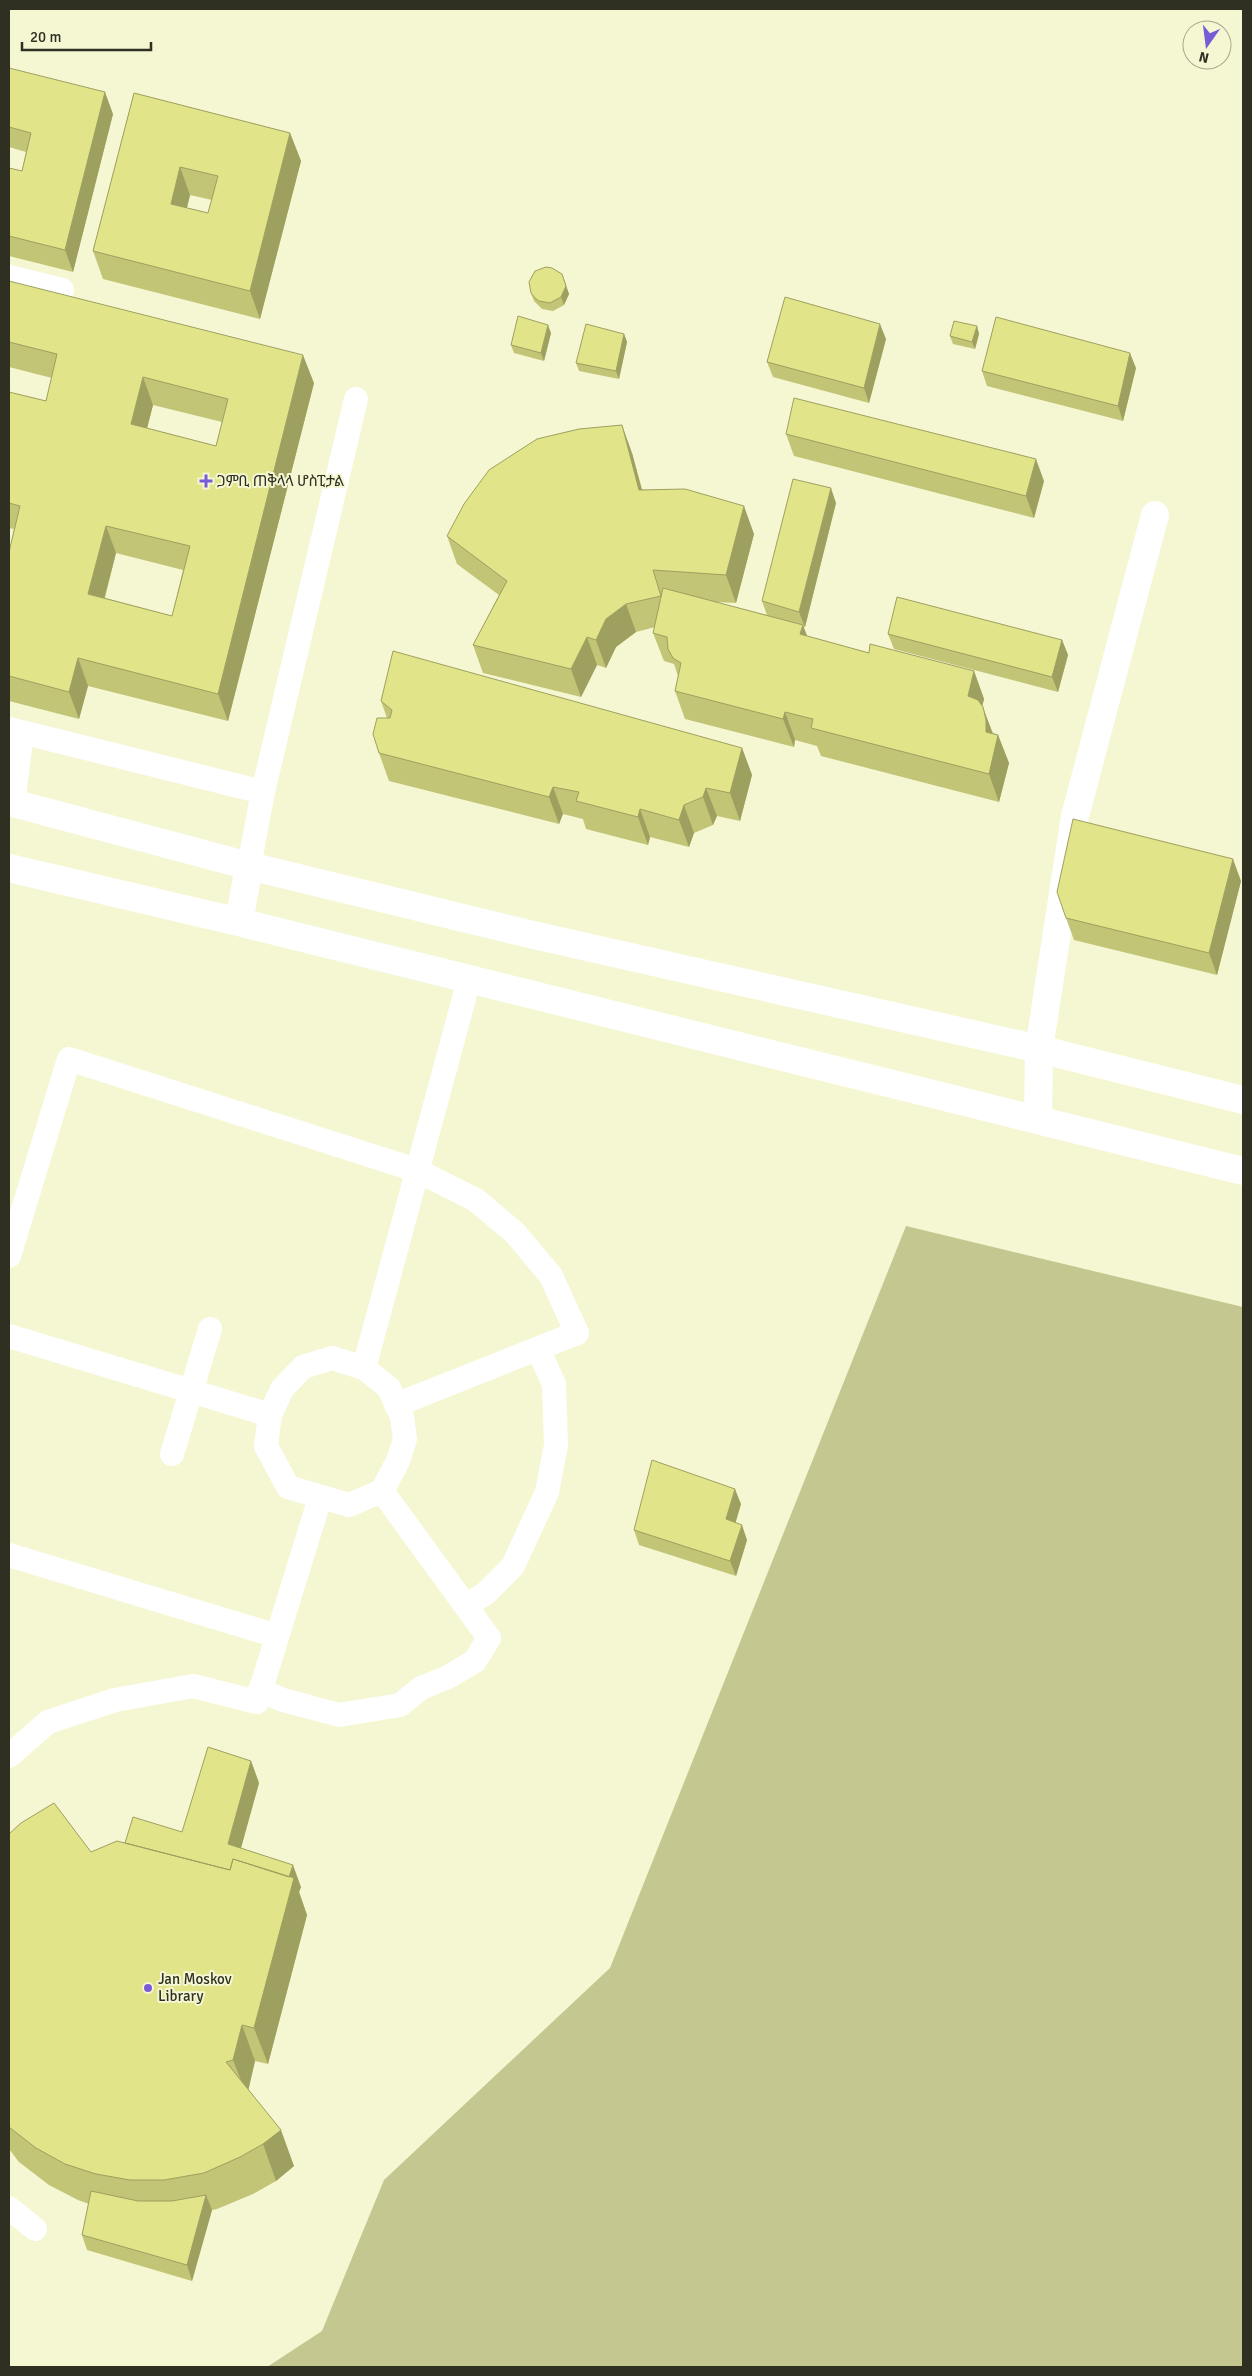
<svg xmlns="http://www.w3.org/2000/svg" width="1252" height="2376" viewBox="0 0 1252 2376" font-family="Signika,'Noto Sans Ethiopic',sans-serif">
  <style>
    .green { fill: #c4c78f }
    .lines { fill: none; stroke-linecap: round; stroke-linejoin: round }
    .service { stroke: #fff; stroke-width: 24 }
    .minor { stroke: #fff; stroke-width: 28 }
    .tertiary { stroke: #fff; stroke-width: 28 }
    .wall { fill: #c2c476; fill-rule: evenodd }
    .shaded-wall { fill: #9ea060 }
    .building { fill: #e1e489; stroke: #9ea060; fill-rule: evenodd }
    .poi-dot { fill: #785bd6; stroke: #f5f7d3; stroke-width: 2 }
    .labels { text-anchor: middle; stroke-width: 4; stroke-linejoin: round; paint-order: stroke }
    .poi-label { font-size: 15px; fill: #2f2f22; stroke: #f5f7d3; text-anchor: start }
  </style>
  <rect width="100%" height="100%" fill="#f5f7d3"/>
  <!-- green -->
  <path class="green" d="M 906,1226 L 1243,1307 L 1243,2367 L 267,2367 L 322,2331 L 384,2180 L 610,1968 Z"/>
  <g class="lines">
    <!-- service -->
    <path class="service" d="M 9,277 L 62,290
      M 9,729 L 263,792
      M 13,803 L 22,733
      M 249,866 L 263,792 L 356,399
      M 9,1256 L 69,1059 L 416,1170 L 476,1200 L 515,1233 L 551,1276 L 577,1333 L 396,1405
      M 9,1336 L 270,1415
      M 332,1358 L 364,1368 L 389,1388 L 402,1417 L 405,1439 L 398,1461 L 382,1491 L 349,1505 L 288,1487 L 266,1446 L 270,1415 L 282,1389 L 303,1367 Z
      M 364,1368 L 469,980
      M 172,1454 L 210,1329
      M 9,1555 L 277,1636
      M 466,1606 L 486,1593 L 513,1566 L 547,1492 L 556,1445 L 554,1384 L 538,1349
      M 260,1690 L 283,1700 L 339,1715 L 400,1705 L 421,1688 L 448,1677 L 475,1661 L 489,1638 L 382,1491
      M 9,1756 L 48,1722 L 115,1700 L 193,1686 L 257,1702 L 320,1498
      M 9,2208 L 35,2229"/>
    <!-- minor -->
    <path class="minor" d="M 1039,1049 L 1075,816 L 1155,515"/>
    <!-- tertiary -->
    <path class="tertiary" d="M 9,802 L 249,866 L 529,934 L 1039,1049 L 1243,1100
      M 9,868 L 239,922 L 1243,1171
      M 239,922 L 249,866
      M 1038,1120 L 1039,1049"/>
  </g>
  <!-- wall -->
  <path class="wall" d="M 9,68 L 113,114 L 73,272 L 9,256 L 9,168 L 22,171 L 26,152 L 9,147 Z
    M 134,93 L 290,133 L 301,161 L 260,319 L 103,279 L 93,251 ZM 190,195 L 212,200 L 208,213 L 187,208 Z
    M 562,274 L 569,294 L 564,305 L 553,311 L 542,309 L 534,301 L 531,293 Z
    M 9,281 L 314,383 L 228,721 L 88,686 L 79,719 L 9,701 L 9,552 L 14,529 L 9,528 L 9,392 L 46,401 L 52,378 L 9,367 ZM 153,405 L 222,422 L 216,446 L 147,428 ZM 116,553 L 183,570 L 172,616 L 105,598 Z
    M 977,326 L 979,334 L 975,349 L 953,344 L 950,336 Z
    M 551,333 L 544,361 L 514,353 L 511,345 Z
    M 624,334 L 627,342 L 619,379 L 579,371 L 576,363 Z
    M 886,339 L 869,403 L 773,377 L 767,362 Z
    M 1136,368 L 1123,421 L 987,386 L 982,371 Z
    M 786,434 L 1044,481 L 1034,518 L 794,456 Z
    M 632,453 L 642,489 L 754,534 L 736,603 L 715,602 L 767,615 L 762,601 L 836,503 L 805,627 L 803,627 L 807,636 L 869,653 L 974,671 L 984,699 L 982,706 L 993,733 L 998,735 L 1009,763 L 999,802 L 821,756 L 817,746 L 795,740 L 794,747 L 685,719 L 675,691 L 678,676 L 674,664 L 664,661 L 653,633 L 655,627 L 636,632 L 616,647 L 606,668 L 597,665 L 581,697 L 483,673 L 473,645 L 499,595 L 457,564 L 447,536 Z
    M 888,634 L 1062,640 L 1068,655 L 1058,692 L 894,649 Z
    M 381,701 L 742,748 L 752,775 L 740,821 L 717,816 L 713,825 L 694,833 L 689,847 L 650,837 L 648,845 L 586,829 L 583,819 L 563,814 L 559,824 L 389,781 L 379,753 L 387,718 Z
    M 1241,881 L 1217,975 L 1074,940 L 1066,918 Z
    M 741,1504 L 735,1523 L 747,1540 L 736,1576 L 639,1545 L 634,1530 Z
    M 251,1761 L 259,1783 L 241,1848 L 301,1887 L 299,1892 L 307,1915 L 268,2064 L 255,2061 L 248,2090 L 294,2166 L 276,2181 L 253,2194 L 217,2209 L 212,2210 L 192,2281 L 87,2250 L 82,2235 L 89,2204 L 78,2200 L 49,2185 L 19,2162 L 9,2149 L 9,1834 L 91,1852 L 125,1843 L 182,1832 Z"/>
  <!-- shaded-wall -->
  <path class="shaded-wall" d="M 105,92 L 113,114 L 73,272 L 65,250 Z
    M 290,133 L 301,161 L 260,319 L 250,291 Z
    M 180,167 L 190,195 L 181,232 L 171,204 Z
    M 562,274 L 569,294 L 564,305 L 561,297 Z
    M 880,324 L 886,339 L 869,403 L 864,388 Z
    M 548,325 L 551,333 L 544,361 L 541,353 Z
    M 977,326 L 979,334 L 975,349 L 972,342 Z
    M 624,334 L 627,342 L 619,379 L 616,371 Z
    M 1130,353 L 1136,368 L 1123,421 L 1118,406 Z
    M 303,355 L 314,383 L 228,721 L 218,694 Z
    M 143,377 L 153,405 L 141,452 L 131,424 Z
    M 622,425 L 632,453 L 649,517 L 639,490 Z
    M 1036,459 L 1044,481 L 1034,518 L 1026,496 Z
    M 831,488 L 836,503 L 805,627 L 799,612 Z
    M 744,506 L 754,534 L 736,603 L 726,575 Z
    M 106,526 L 116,553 L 98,622 L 88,594 Z
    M 626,604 L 636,632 L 616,647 L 606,668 L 596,640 L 606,619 Z
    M 803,625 L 813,652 L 800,634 Z
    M 587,637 L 597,665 L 581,697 L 571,669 Z
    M 1062,640 L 1068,655 L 1058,692 L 1052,677 Z
    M 78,658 L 88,686 L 79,719 L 69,692 Z
    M 974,671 L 984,699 L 978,724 L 968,696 Z
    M 983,707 L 993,735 L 998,735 L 1009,763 L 999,802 L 989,774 Z
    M 785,712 L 795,740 L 794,747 L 783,719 Z
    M 742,748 L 752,775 L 740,821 L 730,793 Z
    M 553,787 L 563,814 L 559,824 L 549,797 Z
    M 706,788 L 717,816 L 713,825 L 703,797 Z
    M 684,805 L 694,833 L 689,847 L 679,820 Z
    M 640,809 L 650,837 L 648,845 L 638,817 Z
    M 1233,859 L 1241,881 L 1217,975 L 1209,953 Z
    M 735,1489 L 741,1504 L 732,1535 L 726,1519 Z
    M 742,1525 L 747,1540 L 736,1576 L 730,1561 Z
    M 251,1761 L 259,1783 L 236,1866 L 228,1844 Z
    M 293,1865 L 301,1887 L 299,1892 L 307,1915 L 268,2064 L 254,2028 L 284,1888 Z
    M 242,2025 L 255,2061 L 247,2096 L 233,2060 Z
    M 281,2130 L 294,2166 L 276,2181 L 263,2144 Z
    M 206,2195 L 212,2210 L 192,2281 L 187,2265 Z"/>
  <!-- building -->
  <path class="building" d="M 9,68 L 105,92 L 65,250 L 9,236 L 9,168 L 22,171 L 31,133 L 9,127 Z
    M 134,93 L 290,133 L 250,291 L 93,251 ZM 180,167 L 218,176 L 208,213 L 171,204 Z
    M 546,267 L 552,268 L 562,274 L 566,286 L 561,297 L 550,303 L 539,301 L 535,298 L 531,293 L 529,282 L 535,271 Z
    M 9,281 L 303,355 L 218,694 L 78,658 L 69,692 L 9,676 L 9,552 L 20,506 L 9,503 L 9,392 L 46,401 L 57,354 L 9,342 ZM 143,377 L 228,399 L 216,446 L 131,424 ZM 106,526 L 190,546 L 172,616 L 88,594 Z
    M 785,297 L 880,324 L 864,388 L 767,362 Z
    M 518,316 L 548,325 L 541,353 L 511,345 Z
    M 996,317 L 1130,353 L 1118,406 L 982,371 Z
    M 954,321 L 977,326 L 972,342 L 950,336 Z
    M 586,324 L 624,334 L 616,371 L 576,363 Z
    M 794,398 L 1036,459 L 1026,496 L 786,434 Z
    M 622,425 L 639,490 L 685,489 L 744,506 L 726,575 L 653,570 L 661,596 L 626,604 L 606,619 L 596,640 L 587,637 L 571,669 L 473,645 L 507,581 L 447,536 L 464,504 L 489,470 L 537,439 L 579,429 Z
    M 793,479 L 831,488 L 799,612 L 762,601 Z
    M 663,588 L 803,625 L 800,634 L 869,653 L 870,644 L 974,671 L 968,696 L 978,700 L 983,707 L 986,720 L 986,732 L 998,735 L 989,774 L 811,728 L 813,719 L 785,712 L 783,719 L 675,691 L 681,663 L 673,658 L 668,649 L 667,637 L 653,633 Z
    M 897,597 L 1062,640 L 1052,677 L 888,634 Z
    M 393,651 L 742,748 L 730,793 L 706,788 L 703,797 L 684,805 L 679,820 L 640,809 L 638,817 L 576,801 L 579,792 L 553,787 L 549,797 L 379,753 L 373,734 L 377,718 L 390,718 L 392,710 L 381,701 Z
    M 1073,819 L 1233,859 L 1209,953 L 1066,918 L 1057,892 Z
    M 652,1460 L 735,1489 L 726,1519 L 742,1525 L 730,1561 L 634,1530 Z
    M 208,1747 L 251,1761 L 228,1844 L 293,1865 L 289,1877 L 233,1859 L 230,1870 L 125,1843 L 133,1817 L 182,1832 Z
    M 54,1803 L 91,1852 L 117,1841 L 230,1870 L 233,1859 L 294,1878 L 254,2028 L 242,2025 L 233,2060 L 226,2062 L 281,2130 L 263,2144 L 240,2157 L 204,2173 L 164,2180 L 130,2180 L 96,2174 L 65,2164 L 36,2148 L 9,2127 L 9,1834 L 21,1823 Z
    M 91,2191 L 138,2201 L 172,2201 L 206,2195 L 187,2265 L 82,2235 Z"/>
  <!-- markers -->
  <g class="poi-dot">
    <path d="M203.5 473.5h5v5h5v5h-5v5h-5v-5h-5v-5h5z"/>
    <circle cx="148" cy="1988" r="5"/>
  </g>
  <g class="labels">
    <!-- poi labels -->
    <g class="poi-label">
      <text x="217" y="486">ጋምቢ ጠቅላላ ሆስፒታል</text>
      <text x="158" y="1984">Jan Moskov<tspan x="158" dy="17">Library</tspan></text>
    </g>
  </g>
  <!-- border -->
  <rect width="1252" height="2376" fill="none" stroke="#2f2f22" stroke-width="20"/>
  <!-- north arrow -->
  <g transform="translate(1207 45) rotate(194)"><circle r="24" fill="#f5f7d3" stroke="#a6a78c"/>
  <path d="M0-4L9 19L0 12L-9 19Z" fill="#785bd6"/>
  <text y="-8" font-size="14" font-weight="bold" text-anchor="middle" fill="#2f2f22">N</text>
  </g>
  <!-- scale -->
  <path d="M22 42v8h129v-8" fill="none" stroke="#2f2f22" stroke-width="2.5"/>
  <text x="30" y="42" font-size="15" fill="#2f2f22" stroke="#f5f7d3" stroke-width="4" paint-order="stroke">20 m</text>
</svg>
